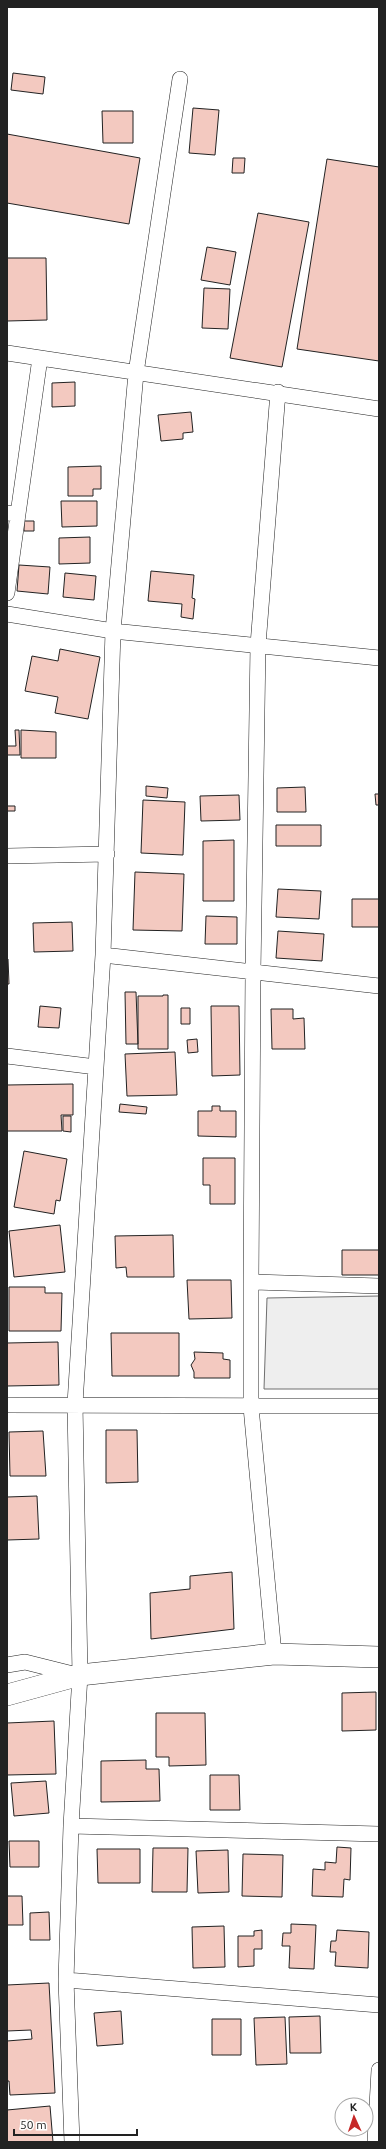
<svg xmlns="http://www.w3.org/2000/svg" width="386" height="2149" viewBox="0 0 386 2149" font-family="Ubuntu,sans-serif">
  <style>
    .green { fill: #eee; stroke: #6f6f6f }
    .building { fill: #f3c9c0; stroke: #222 }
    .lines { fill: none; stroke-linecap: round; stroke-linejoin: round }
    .street-casing { stroke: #222; stroke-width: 16 }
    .secondary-casing { stroke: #222; stroke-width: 22 }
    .street { stroke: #fff; stroke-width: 15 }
    .secondary { stroke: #fff; stroke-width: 21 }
  </style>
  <rect width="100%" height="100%" fill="#fff"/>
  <!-- green -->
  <path class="green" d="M 379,1296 L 379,1389 L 264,1389 L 267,1298 Z"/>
  <!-- building -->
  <path class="building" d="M 13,73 L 45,77 L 43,94 L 11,90 Z
    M 193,108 L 219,110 L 215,155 L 189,153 Z
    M 102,111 L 133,111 L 133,143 L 103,143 Z
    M 7,134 L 140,158 L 129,224 L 7,203 Z
    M 233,158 L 245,158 L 244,173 L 232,173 Z
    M 327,159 L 379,167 L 379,361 L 297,349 Z
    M 258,213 L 309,222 L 282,367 L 230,358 Z
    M 207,247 L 236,252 L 230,285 L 201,280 Z
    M 7,258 L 46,258 L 47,320 L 7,321 Z
    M 204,288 L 230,289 L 228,329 L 202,328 Z
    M 75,382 L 75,406 L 52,407 L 52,383 Z
    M 191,412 L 193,432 L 183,433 L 183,439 L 161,441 L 158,415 Z
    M 101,466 L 101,489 L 93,489 L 93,496 L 68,496 L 68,467 Z
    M 61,501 L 97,501 L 97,526 L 62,527 Z
    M 24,521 L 34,521 L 34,531 L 24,531 Z
    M 90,537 L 90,563 L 59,564 L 59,538 Z
    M 19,565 L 50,567 L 48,594 L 17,591 Z
    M 151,571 L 194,575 L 192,598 L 195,599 L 193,619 L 181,617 L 182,604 L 148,601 Z
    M 65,573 L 96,576 L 94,600 L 63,597 Z
    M 60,649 L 100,657 L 88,719 L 55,713 L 58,697 L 25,691 L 32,656 L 58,661 Z
    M 15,730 L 19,730 L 20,755 L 7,755 L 7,746 L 16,746 Z
    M 21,730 L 56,732 L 56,758 L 21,758 Z
    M 146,786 L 168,788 L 167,798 L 146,796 Z
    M 305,787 L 306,812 L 277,812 L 277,788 Z
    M 375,794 L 379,794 L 379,805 L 376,805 Z
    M 239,795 L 240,820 L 201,821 L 200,796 Z
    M 143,800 L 185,802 L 183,855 L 141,853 Z
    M 7,806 L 15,806 L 15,811 L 7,811 Z
    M 276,825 L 321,825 L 321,846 L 276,846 Z
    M 234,840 L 234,901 L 203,901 L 203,841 Z
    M 135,872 L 184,874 L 182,931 L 133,930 Z
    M 278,889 L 321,891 L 319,919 L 276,917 Z
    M 352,899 L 379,899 L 379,927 L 352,927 Z
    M 206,916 L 237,917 L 237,944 L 205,944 Z
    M 72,922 L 73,951 L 34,952 L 33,923 Z
    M 278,931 L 324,934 L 322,961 L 276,958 Z
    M 7,959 L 8,959 L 9,984 L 7,984 Z
    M 125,992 L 136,992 L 138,1044 L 126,1044 Z
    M 163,995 L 168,995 L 168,1049 L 138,1049 L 138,996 L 163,996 Z
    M 40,1006 L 61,1008 L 59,1028 L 38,1027 Z
    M 211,1006 L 239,1006 L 240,1075 L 212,1076 Z
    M 181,1008 L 190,1008 L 190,1024 L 181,1024 Z
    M 271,1009 L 293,1009 L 293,1019 L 304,1018 L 305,1049 L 272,1049 Z
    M 197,1039 L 198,1052 L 188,1053 L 187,1040 Z
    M 175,1052 L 177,1095 L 127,1096 L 125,1054 Z
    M 73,1084 L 73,1115 L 61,1115 L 62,1131 L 7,1131 L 7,1085 Z
    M 120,1104 L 147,1107 L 146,1114 L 119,1112 Z
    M 212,1106 L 220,1106 L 220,1111 L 236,1111 L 236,1137 L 198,1136 L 198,1111 L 212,1111 Z
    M 63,1116 L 71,1116 L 71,1132 L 63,1131 Z
    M 24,1151 L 67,1159 L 60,1201 L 56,1200 L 54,1214 L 14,1207 Z
    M 203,1158 L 235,1158 L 235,1204 L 210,1204 L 210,1185 L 203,1185 Z
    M 60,1225 L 65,1272 L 14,1277 L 9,1231 Z
    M 173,1235 L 174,1277 L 127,1277 L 126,1267 L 116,1268 L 115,1236 Z
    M 342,1250 L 379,1250 L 379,1275 L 342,1275 Z
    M 187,1280 L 231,1280 L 232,1318 L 189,1319 Z
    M 9,1287 L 45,1287 L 45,1293 L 62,1293 L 61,1331 L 9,1331 Z
    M 111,1333 L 179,1333 L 179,1376 L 112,1376 Z
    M 58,1342 L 59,1385 L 7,1386 L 7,1343 Z
    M 194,1352 L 223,1353 L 223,1359 L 230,1360 L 230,1378 L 194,1378 L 194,1372 L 191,1365 L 195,1359 Z
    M 106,1430 L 137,1430 L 138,1482 L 106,1483 Z
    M 43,1431 L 46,1476 L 10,1476 L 9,1432 Z
    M 37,1496 L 39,1539 L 7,1540 L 7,1497 Z
    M 232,1572 L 234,1629 L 151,1639 L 150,1593 L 190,1589 L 190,1576 Z
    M 376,1692 L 376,1730 L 342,1731 L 342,1693 Z
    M 156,1713 L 205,1713 L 206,1765 L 169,1766 L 169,1757 L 156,1757 Z
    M 54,1721 L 56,1774 L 7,1775 L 7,1723 Z
    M 146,1760 L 146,1769 L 159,1769 L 160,1801 L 101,1802 L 101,1761 Z
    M 210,1775 L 239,1775 L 240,1810 L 210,1810 Z
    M 46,1781 L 49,1813 L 14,1816 L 11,1783 Z
    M 9,1841 L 39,1841 L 39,1867 L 10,1867 Z
    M 337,1847 L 351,1848 L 350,1880 L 344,1879 L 343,1897 L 312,1896 L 313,1869 L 325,1870 L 325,1862 L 336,1863 Z
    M 153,1848 L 188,1848 L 187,1892 L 152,1892 Z
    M 97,1849 L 140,1849 L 140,1883 L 98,1883 Z
    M 228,1850 L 229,1892 L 198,1893 L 196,1851 Z
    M 243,1854 L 283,1855 L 282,1897 L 242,1896 Z
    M 7,1896 L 22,1896 L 23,1925 L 7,1925 Z
    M 49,1912 L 50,1940 L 30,1940 L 30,1913 Z
    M 291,1924 L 316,1925 L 314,1969 L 289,1968 L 290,1946 L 282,1946 L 283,1933 L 291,1933 Z
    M 224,1926 L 225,1967 L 193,1968 L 192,1927 Z
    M 262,1930 L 262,1949 L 254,1949 L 254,1966 L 238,1967 L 238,1936 L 254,1936 L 254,1931 Z
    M 337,1930 L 369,1932 L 368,1968 L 335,1966 L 336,1952 L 330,1952 L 331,1941 L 336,1941 Z
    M 49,1983 L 55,2093 L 10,2095 L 9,2081 L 7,2081 L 7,2041 L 32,2039 L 31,2030 L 7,2031 L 7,1985 Z
    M 121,2011 L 123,2044 L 97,2046 L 94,2013 Z
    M 320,2016 L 321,2053 L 290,2053 L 289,2017 Z
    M 285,2017 L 287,2064 L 256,2065 L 254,2018 Z
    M 212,2019 L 241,2019 L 241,2055 L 212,2055 Z
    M 50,2106 L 53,2142 L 7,2142 L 7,2110 Z"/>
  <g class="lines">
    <!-- street casing -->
    <g class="street-casing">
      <path id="street" d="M 7,353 L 379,409
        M 7,513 L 18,514 L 7,593
        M 18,514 L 40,358
        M 7,614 L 113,631 L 379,658
        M 7,856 L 107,854
        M 103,955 L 379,986
        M 7,1056 L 96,1067
        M 251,1282 L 379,1286
        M 7,1405 L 379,1406
        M 274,1654 L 251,1407 L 251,1282 L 253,972 L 258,645 L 278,392
        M 7,1665 L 25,1662 L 77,1675
        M 71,1826 L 379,1834
        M 66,1980 L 379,2005
        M 72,2142 L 66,1980 L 71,1826 L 80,1675 L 75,1404 L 103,955 L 113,631 L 136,373 L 180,79
        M 375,2142 L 379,2070"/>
    </g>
    <!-- secondary casing -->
    <g class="secondary-casing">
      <path id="secondary" d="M 7,1695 L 80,1675 L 274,1654 L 379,1657"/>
    </g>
    <!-- street -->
    <use href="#street" class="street"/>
    <!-- secondary -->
    <use href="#secondary" class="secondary"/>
  </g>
  <!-- border -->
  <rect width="386" height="2149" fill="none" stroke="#222222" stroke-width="16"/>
  <!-- north arrow -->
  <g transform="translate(354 2117) rotate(357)"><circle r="19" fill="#ffffff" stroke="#a7a7a7"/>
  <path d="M0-3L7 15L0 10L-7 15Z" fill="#c62828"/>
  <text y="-6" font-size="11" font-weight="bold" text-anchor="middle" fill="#222222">K</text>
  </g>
  <!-- scale -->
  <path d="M14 2129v6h123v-6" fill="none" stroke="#222222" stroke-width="2"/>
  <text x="20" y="2129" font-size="12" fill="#222222" stroke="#ffffff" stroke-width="3" paint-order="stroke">50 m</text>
</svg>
